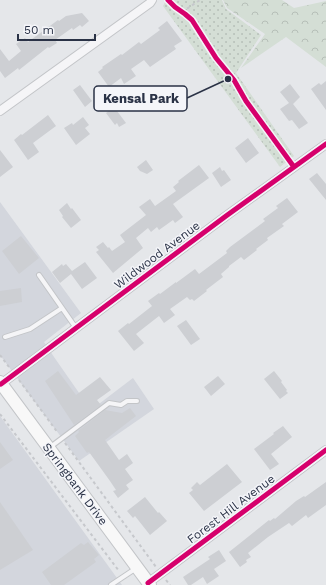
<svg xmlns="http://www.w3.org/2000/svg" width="326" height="585" viewBox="0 0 326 585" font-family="'Work Sans',sans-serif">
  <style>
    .built { fill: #d3d6dd }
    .forest { fill: url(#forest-crowns) }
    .park { fill: url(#park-dots) }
    .building { fill: #cdcfd3 }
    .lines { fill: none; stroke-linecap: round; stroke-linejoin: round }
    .service-casing { stroke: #c3c5c8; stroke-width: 6 }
    .minor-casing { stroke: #c3c5c8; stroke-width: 10 }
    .secondary-casing { stroke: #c3c5c8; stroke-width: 14 }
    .path { stroke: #c6c8cc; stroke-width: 2; stroke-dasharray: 3 3; stroke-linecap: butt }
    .service { stroke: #f5f5f7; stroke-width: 4 }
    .minor { stroke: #f5f5f7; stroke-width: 8 }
    .secondary { stroke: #f8f8f8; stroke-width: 12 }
    .cycleway-casing { stroke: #f4f5f9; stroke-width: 8 }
    .cycleway { stroke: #d6006c; stroke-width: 5 }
    .labels { text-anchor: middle; stroke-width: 3; stroke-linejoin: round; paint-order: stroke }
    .street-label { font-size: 12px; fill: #2a3246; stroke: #f4f5f9 }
    .leader { fill: none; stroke: #2a3246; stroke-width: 1.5 }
    .callout-dot { fill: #2a3246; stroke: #f4f5f9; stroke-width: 1.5 }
    .callout { fill: #f4f5f9; stroke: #2a3246; stroke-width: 1.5 }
    .callout-label { font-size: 13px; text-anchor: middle; font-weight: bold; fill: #2a3246 }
  </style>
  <defs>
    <pattern id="forest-crowns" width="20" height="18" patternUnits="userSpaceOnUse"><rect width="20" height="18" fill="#d4ded5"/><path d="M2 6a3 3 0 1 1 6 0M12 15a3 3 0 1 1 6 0" fill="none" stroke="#b6bfb8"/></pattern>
    <pattern id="park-dots" width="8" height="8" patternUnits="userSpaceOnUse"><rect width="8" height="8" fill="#d4ded5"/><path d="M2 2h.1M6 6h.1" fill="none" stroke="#b6bfb8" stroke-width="1.8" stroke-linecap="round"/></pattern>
  </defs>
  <rect width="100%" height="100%" fill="#e5e7ea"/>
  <!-- built -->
  <path class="built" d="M 0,202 L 81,313 L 44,342 L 54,357 L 91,410 L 133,378 L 154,409 L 79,461 L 0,355 Z
    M 0,416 L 122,585 L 0,585 Z"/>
  <!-- forest -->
  <path class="forest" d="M 223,0 L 282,0 L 294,8 L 326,1 L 326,67 L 286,37 L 241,68 L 265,34 L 227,8 Z"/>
  <!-- park -->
  <path class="park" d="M 166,0 L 222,0 L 226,9 L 261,35 L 236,73 L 294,156 L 280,167 L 163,6 Z"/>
  <!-- building -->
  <path class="building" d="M 82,13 L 89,21 L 82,27 L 80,25 L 73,30 L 72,28 L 55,40 L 57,43 L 49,48 L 48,47 L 19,70 L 18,68 L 5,78 L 0,71 L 0,49 L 9,61 L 21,51 L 16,44 L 25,38 L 28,42 L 58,20 L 59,21 L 66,16 Z
    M 167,21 L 182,41 L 174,46 L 176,49 L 150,67 L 144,60 L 131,69 L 136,76 L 124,84 L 121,78 L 109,87 L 98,72 L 103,68 L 102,67 L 121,54 L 122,55 L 139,42 L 141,44 L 160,30 L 158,28 Z
    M 326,81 L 326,110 L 311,89 L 319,83 L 321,85 Z
    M 290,84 L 300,97 L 293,104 L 308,123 L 299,129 L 292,120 L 289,121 L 280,109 L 289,103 L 280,92 Z
    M 80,85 L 92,101 L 85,107 L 73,90 Z
    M 114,107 L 126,123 L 119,127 L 117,123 L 115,125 L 106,113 Z
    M 48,115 L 56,126 L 33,143 L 39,152 L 28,160 L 14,140 L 21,134 L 22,135 Z
    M 83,117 L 89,125 L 85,128 L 90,134 L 76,145 L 64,128 L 72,123 L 73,125 Z
    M 248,138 L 259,153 L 246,163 L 235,148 Z
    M 0,150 L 13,167 L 0,177 Z
    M 146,160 L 153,170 L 147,174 L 140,171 L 137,167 Z
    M 199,165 L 209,178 L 173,204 L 183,217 L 175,223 L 173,220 L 159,230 L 157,227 L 151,232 L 148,228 L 136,238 L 143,248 L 113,273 L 96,252 L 99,250 L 96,247 L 103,242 L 108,248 L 109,247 L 112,251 L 125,242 L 120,235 L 146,215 L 139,207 L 150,199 L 155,206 L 176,191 L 173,187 L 179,182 L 178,181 Z
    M 220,167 L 222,171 L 224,170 L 231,180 L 221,187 L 212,173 Z
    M 317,173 L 326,184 L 326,200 L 309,179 Z
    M 287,198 L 298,212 L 282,224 L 284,226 L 267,238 L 268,240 L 256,249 L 257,250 L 244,260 L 241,257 L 229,266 L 229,267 L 221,274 L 223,277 L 206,290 L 207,291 L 194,301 L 192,299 L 190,300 L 187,297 L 170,309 L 175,315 L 164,323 L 159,316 L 136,334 L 144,343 L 134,351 L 118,331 L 128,323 L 129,324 L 152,306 L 148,301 L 159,293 L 160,294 L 176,282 L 176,283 L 195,269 L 199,274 L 227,253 L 226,251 L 230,247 L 265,221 L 263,219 L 278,208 L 276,206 Z
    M 67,203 L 71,209 L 72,208 L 81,220 L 71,228 L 62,217 L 63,216 L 59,210 Z
    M 21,236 L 39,258 L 19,274 L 2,251 Z
    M 85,262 L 97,278 L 82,289 L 71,274 L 60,283 L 52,272 L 62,264 L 63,266 L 66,264 L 72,271 Z
    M 21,288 L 22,302 L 0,306 L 0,291 Z
    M 186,320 L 200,339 L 191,345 L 177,326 Z
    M 58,371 L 76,395 L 100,377 L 111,390 L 97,400 L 101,405 L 74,425 L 45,381 Z
    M 274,371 L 282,381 L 281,382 L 287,390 L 286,391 L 288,393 L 280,399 L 264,379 Z
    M 218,376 L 225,384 L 211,396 L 204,387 Z
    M 130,408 L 136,416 L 105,440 L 119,460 L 127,454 L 133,463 L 125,469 L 133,480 L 126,485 L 129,489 L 118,498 L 113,491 L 116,490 L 110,481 L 89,452 L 87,453 L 75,436 L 79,432 L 78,431 L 105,410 L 122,413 Z
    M 283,426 L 292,437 L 271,454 L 279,464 L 270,470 L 254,449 L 274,434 L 273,433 Z
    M 0,442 L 13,460 L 0,469 Z
    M 227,464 L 242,482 L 204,511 L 189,493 L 193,490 L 191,488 L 197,482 L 200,485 Z
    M 326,482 L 326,505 L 308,518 L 306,515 L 292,526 L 289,523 L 268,537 L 248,553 L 251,557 L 246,560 L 247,562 L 240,567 L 229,552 L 269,520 L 270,521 L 274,518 L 275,519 L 296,501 L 304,496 L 305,497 Z
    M 145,497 L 158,513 L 159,512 L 167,521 L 150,535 L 135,516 L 133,518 L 127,511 Z
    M 0,502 L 33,550 L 0,570 Z
    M 88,542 L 99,555 L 94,559 L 96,562 L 64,585 L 51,585 L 42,572 L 81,543 L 84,545 Z
    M 219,550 L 226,561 L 214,569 L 219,576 L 207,584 L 203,577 L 191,585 L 188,585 L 183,577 L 210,559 L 208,557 Z"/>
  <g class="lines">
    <!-- service casing -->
    <g class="service-casing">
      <path id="service" d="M 39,275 L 76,328
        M 5,337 L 30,329 L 62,308
        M 49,448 L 109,403 L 121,405 L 127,401 L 137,401
        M 111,585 L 135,569"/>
    </g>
    <!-- minor casing -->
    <g class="minor-casing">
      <path id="minor" d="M 0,111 L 150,3 L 152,0
        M 1,384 L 226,216 L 326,144
        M 148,583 L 326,450"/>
    </g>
    <!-- secondary casing -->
    <g class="secondary-casing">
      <path id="secondary" d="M 0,382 L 150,585"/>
    </g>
    <!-- path -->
    <path class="path" d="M 168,0 L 175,7 L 185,14 L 192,20 L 216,58 L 234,80 L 246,101 L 289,159
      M 182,12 L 200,0
      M 0,355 L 9,367
      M 19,380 L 58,433
      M 0,414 L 119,571
      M 65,443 L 156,567
      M 166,580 L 170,585"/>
    <!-- service -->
    <use href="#service" class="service"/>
    <!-- minor -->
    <use href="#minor" class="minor"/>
    <!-- secondary -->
    <use href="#secondary" class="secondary"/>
    <!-- cycleway casing -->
    <g class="cycleway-casing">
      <path id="cycleway" d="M 168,0 L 175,7 L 185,14 L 192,20 L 216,58 L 234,80 L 246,101 L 294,167
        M 1,384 L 226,216 L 326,144
        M 148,583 L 326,450"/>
    </g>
    <!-- cycleway -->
    <use href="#cycleway" class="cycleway"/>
  </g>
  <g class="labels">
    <!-- street labels -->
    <g class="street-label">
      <text transform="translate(157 255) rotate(-37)" y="4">Wildwood Avenue</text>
      <text transform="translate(75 484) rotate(53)" y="4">Springbank Drive</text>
      <text transform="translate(231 509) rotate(-37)" y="4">Forest Hill Avenue</text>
    </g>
  </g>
  <!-- callouts -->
  <path class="leader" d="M228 79L187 98"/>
  <circle class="callout-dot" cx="228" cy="79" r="4"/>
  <rect class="callout" x="94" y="86" width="93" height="25" rx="4"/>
  <g class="callout-label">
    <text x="141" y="103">Kensal Park</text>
  </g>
  <!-- scale -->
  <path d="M18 34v6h77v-6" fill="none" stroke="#2a3246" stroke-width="2"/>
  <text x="24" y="34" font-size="12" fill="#2a3246" stroke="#f4f5f9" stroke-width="3" paint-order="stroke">50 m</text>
</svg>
